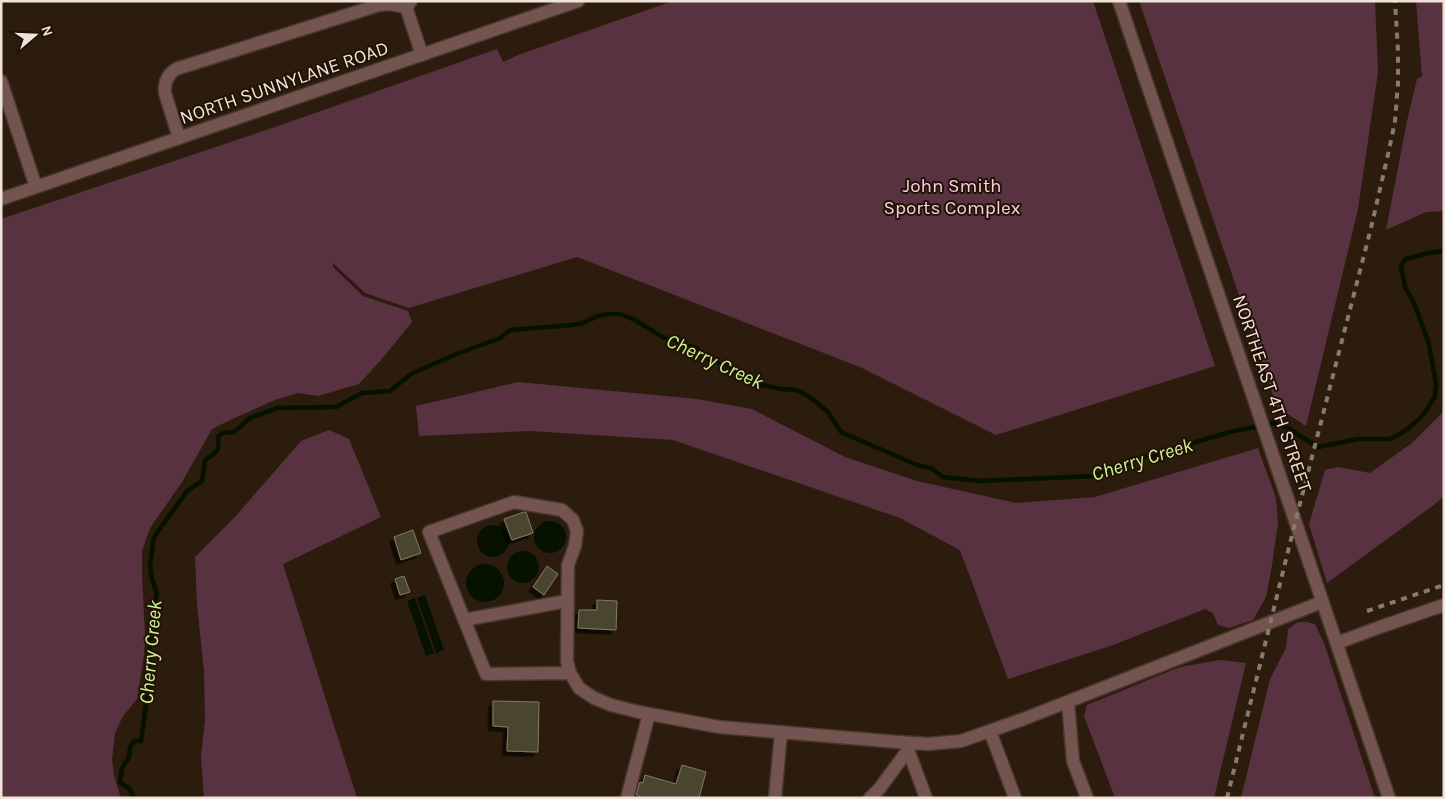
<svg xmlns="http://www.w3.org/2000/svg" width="1445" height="799" viewBox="0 0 1445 799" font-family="Karla,sans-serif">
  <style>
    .green { fill: #593241 }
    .water { fill: #061100 }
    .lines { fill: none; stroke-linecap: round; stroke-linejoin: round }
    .stream { stroke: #061100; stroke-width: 4.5 }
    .building { fill: #4a442e; stroke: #827b63; filter: url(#shadow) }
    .minor-casing { stroke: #47382a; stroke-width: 15 }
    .minor { stroke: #745450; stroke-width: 12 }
    .rail { stroke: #887a6d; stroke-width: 4; stroke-dasharray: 6 6; stroke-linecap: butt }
    .labels { text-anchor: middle; stroke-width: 4; stroke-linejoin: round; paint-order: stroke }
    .street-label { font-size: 19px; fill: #efe3da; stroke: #221205 }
    .park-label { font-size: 19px; fill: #fad0df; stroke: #221205 }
    .water-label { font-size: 20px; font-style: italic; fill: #cbf598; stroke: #221205 }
  </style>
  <defs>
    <filter id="shadow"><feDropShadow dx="-4.5" dy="4.5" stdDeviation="0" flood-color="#0009"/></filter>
  </defs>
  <rect width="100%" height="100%" fill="#2c1c0d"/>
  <!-- green -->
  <path class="green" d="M 673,1 L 1093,1 L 1215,366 L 996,435 L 860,367 L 577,257 L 409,308 L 365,293 L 333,263 L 333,267 L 363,296 L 408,311 L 412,322 L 380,361 L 359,384 L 318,396 L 298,393 L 275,400 L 230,420 L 212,429 L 182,482 L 150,528 L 142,551 L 142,575 L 145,636 L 144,655 L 137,699 L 123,716 L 115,733 L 112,760 L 114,776 L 121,798 L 1,798 L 1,219 L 281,125 L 497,49 L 503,62 L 518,55 Z
    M 1139,1 L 1375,1 L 1378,72 L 1358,209 L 1306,426 L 1277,407 Z
    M 1416,1 L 1444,1 L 1444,211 L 1426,212 L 1386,230 L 1407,121 L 1417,79 L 1422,76 Z
    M 518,382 L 697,399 L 752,409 L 845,457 L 917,481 L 1016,503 L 1095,497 L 1258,448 L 1276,498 L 1278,523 L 1272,565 L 1266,597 L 1253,620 L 1229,628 L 1218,625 L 1213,613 L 1205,609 L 1113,645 L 1008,679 L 960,550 L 900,518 L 673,440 L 530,431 L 419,436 L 416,406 Z
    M 1444,411 L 1444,496 L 1435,504 L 1327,583 L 1309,524 L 1325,470 L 1338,467 L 1370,473 L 1412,443 Z
    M 329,430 L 349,439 L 381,517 L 283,564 L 357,798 L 204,798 L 201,757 L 205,720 L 204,672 L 197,604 L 195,557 L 234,518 L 301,441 Z
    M 1298,622 L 1307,622 L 1315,624 L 1324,643 L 1375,798 L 1241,798 L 1270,679 L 1286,648 L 1288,629 Z
    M 1220,660 L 1246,663 L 1214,798 L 1115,798 L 1084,716 L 1087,705 L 1180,667 Z"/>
  <!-- water -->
  <path class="water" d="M534 537a16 16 0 1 1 32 0a16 16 0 1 1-32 0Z
    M477 541a16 16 0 1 1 32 0a16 16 0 1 1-32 0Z
    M507 567a16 16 0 1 1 32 0a16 16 0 1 1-32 0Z
    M466 583a19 19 0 1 1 38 0a19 19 0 1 1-38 0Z
    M 425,595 L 444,650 L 436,653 L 417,598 Z
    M 415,598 L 434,653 L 426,656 L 407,601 Z"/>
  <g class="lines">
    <!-- stream -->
    <path class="stream" d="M 134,798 L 129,788 L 120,783 L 122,768 L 129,757 L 130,747 L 134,741 L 141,741 L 150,675 L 150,648 L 152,612 L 157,594 L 152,579 L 150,565 L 154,537 L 187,491 L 202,481 L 205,460 C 216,453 220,452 218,437 L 222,433 L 234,432 L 250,418 L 277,408 L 336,407 L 362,393 L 390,391 L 411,374 L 454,355 L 500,338 L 510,330 L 572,325 L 583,323 L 598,316 L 608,314 L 620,314 L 635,320 L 664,338 L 672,338 L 681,344 L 697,348 L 703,357 L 726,366 L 762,385 L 781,389 L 797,390 L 811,398 L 828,412 L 841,432 L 917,465 L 931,468 L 943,477 L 980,481 L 1095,476 L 1105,471 L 1147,456 L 1156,456 L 1179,447 L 1230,432 L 1273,423 L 1286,427 L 1318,447 L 1358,439 L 1390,439 L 1405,431 L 1418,420 L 1426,411 L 1435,396 L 1436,384 L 1429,344 L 1414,303 L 1405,287 L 1401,266 L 1406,259 L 1428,253 L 1444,251"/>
  </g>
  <!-- building -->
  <path class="building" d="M 524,512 L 526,512 L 533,533 L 512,540 L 504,519 Z
    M 413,530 L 421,553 L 401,560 L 394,537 Z
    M 547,566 L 558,574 L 544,595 L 533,587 Z
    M 404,576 L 410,592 L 400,595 L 395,579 Z
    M 597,600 L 617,601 L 616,630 L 578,628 L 579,610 L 597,610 Z
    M 493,701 L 539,702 L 538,752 L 507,751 L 508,727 L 493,726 Z
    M 682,765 L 706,772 L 699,798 L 643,798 L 636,795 L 640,782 L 643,783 L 645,775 L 676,784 Z"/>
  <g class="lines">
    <!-- minor casing -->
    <g class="minor-casing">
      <path id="minor" d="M 411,1 L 406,7 L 422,55
        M 1119,1 L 1389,798
        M 1,81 L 36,187
        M 179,138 L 165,93 C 164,83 167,75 176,69 L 379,5 L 390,4 L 406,7
        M 1,199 L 578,1
        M 464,620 L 567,601
        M 1337,643 L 1380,627 L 1444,605
        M 570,673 L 486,674 L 429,532 L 514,502 L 562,510 L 573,520 L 577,531 L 575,546 L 568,565 L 567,661 L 570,673 L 579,688 L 594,698 L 611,705 L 639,712 L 719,727 L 898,742 L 928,744 L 961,741 L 1021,720 L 1322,602
        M 1068,702 L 1073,761 L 1087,798
        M 990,731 L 1015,798
        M 906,744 L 926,798
        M 627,798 L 649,714
        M 775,798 L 781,732
        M 870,798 L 880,788 L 908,750"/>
    </g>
    <!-- minor -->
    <use href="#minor" class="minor"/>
    <!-- rail -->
    <path class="rail" d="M 1367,611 L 1444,585
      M 1227,798 L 1296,519 L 1371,228 L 1389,150 L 1395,121 L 1398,83 L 1398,51 L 1395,1"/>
  </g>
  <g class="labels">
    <!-- street labels -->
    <g class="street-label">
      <text transform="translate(284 82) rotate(-19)" y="7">NORTH SUNNYLANE ROAD</text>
      <text transform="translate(1273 393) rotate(71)" y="7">NORTHEAST 4TH STREET</text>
    </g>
    <!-- park labels -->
    <g class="park-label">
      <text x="952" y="192">John Smith<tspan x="952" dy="22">Sports Complex</tspan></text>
    </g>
    <!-- water labels -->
    <g class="water-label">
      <text transform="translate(715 361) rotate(25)" y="7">Cherry Creek</text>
      <text transform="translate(1142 459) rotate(-17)" y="7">Cherry Creek</text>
      <text transform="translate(150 652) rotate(-85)" y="7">Cherry Creek</text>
    </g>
  </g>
  <!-- border -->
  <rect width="1445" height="799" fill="none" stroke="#efe3da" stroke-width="5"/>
  <!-- north arrow -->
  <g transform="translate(35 35) rotate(71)" stroke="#221205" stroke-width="4" paint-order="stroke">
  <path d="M0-4L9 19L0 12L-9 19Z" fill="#efe3da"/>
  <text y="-8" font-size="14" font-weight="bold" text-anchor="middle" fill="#efe3da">N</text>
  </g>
</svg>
